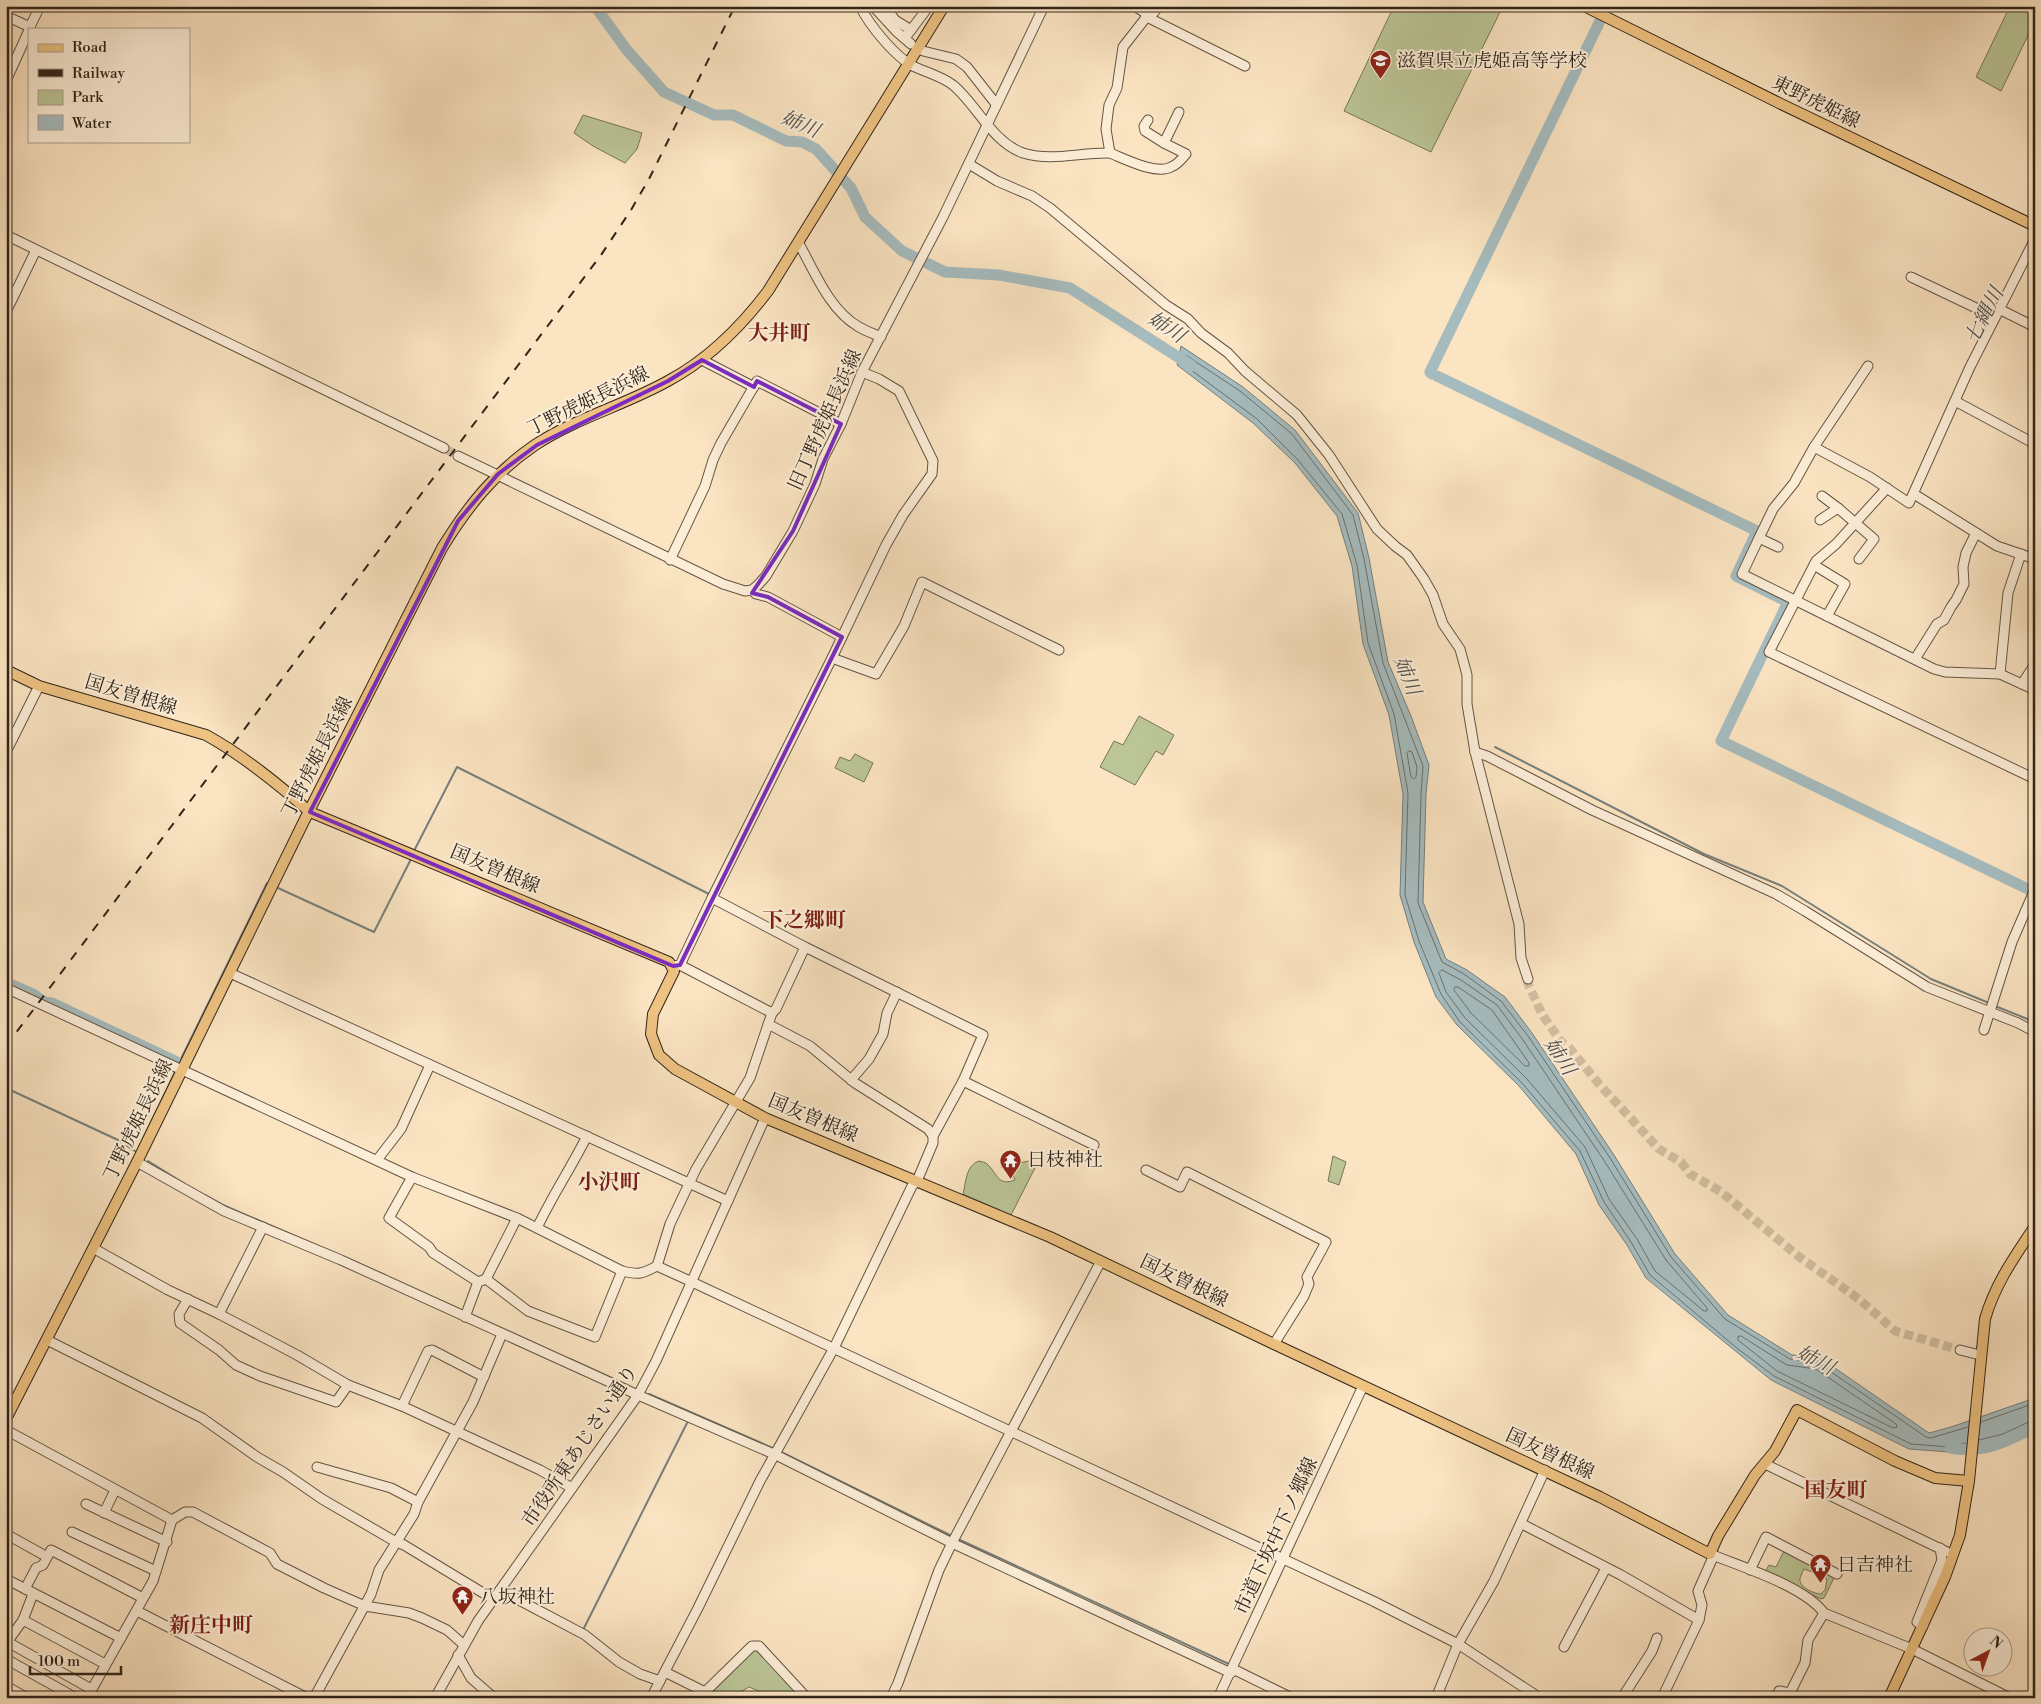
<svg xmlns="http://www.w3.org/2000/svg" width="2041" height="1704" viewBox="0 0 2041 1704" font-family="'Libre Bodoni','Noto Serif JP',serif">
<style>
.green{fill:#bbc596;stroke:#767558;fill-rule:evenodd}
.water{fill:#a5bbbe;stroke:#767f7c}
.lines{fill:none;stroke-linecap:round;stroke-linejoin:round}
.shore{stroke:#6a706c;stroke-width:1}
.stream{stroke:#767f7c;stroke-width:2}
.river{stroke:#a5bbbe;stroke-width:11}
.minor-tunnel{stroke:#d2bea0;stroke-width:9;stroke-dasharray:9 4.5;stroke-linecap:butt}
.minor-casing{stroke:#635544;stroke-width:11}
.major-casing{stroke:#30251a;stroke-width:12}
.minor{stroke:#fcedd7;stroke-width:9}
.major{stroke:#eec281;stroke-width:10}
.rail{stroke:#30251a;stroke-width:2;stroke-dasharray:9 9;stroke-linecap:butt}
.marked{fill:none;stroke:#7b2cbf;stroke-width:4;stroke-linejoin:round}
.labels{text-anchor:middle;dominant-baseline:central;stroke-width:4;stroke-linejoin:round;paint-order:stroke}
.poi-label{font-size:19px;fill:#30251a;stroke:#fcedd7;text-anchor:start}
.street-label{font-size:19px;fill:#30251a;stroke:#fcedd7}
.water-label{font-size:20px;font-style:italic;fill:#53524b;stroke:#fcedd7}
.quarter-label{font-size:21px;font-weight:bold;fill:#7a1f14;stroke:#fcedd7}
</style>
<rect width="100%" height="100%" fill="#fbe4c2"/>
<filter id="stains"><feTurbulence type="fractalNoise" baseFrequency=".004" numOctaves="4"/><feColorMatrix values="0 0 0 0 .2 0 0 0 0 .09 0 0 0 0 .02 0 0 0 .5 -.17"/></filter>
<radialGradient id="worn" r=".72"><stop offset=".6" stop-color="#630" stop-opacity="0"/><stop offset="1" stop-color="#630" stop-opacity=".3"/></radialGradient>
<g class="green">
<polygon points="1394,6 1492,6 1501,10 1431,152 1344,111"/>
<polygon points="2010,6 2035,6 2035,21 2001,91 1976,77"/>
<polygon points="583,115 642,133 637,149 625,163 593,146 574,133"/>
<polygon points="1139,716 1174,735 1163,755 1156,751 1135,785 1100,767 1114,741 1123,745"/>
<polygon points="855,754 873,763 864,782 835,768 840,757 850,761"/>
<polygon points="1333,1156 1346,1162 1339,1185 1328,1181"/>
<path d="M 979,1161 C 982,1162 985,1162 987,1164 C 997,1172 997,1187 1015,1180 L 1012,1173 L 1001,1167 L 1005,1161 L 1014,1164 L 1029,1161 L 1036,1166 L 1011,1215 L 963,1194 C 966,1182 966,1165 979,1161 Z"/>
<path d="M 1786,1547 L 1837,1572 L 1824,1598 L 1821,1599 L 1765,1572 L 1769,1565 L 1776,1567 ZM 1804,1569 L 1823,1576 L 1827,1580 L 1825,1590 L 1821,1594 C 1815,1594 1801,1588 1800,1581 C 1799,1578 1803,1572 1804,1569 Z"/>
<polygon points="752,1648 758,1648 805,1698 786,1698 782,1696 772,1697 749,1687 730,1698 706,1698"/>
</g>
<polygon class="water" points="1181,346 1243,387 1295,430 1358,513 1369,558 1388,662 1411,716 1429,765 1426,794 1423,902 1446,959 1467,970 1505,997 1532,1033 1614,1155 1675,1254 1728,1315 1792,1355 1819,1357 1929,1433 1951,1427 2035,1398 2035,1423 2005,1439 1949,1452 1909,1449 1771,1380 1646,1278 1627,1245 1599,1205 1576,1154 1519,1086 1457,1025 1436,997 1414,942 1400,895 1403,794 1389,715 1363,644 1352,566 1337,516 1295,463 1253,423 1177,365"/>
<g class="lines">
<g class="shore">
<polygon points="1409,751 1412,752 1417,767 1416,777 1414,779 1411,777 1407,753"/>
<polygon points="1442,970 1461,980 1497,1005 1523,1040 1605,1162 1666,1260 1707,1308 1707,1311 1704,1311 1655,1271 1637,1239 1609,1199 1585,1147 1527,1079 1465,1018 1446,992 1439,973"/>
<polygon points="1455,987 1458,987 1492,1010 1529,1063 1529,1066 1525,1066 1471,1013 1454,990"/>
<polygon points="1741,1336 1787,1365 1816,1369 1896,1424 1897,1427 1893,1428 1777,1371 1738,1340 1738,1337"/>
<polyline points="1981,1422 2035,1403"/>
<polyline points="1979,1440 2003,1434 2035,1419"/>
<polyline points="1966,1443 1949,1447 1911,1444 1774,1376 1738,1349 1650,1275 1631,1242 1604,1202 1580,1151 1522,1083 1460,1022 1441,994 1419,941 1405,895 1408,793 1394,714 1368,643 1357,565 1342,514 1298,460 1257,419 1183,364 1184,356 1187,356 1240,391 1292,434 1353,515 1364,559 1383,663 1423,766 1421,794 1418,903 1442,962 1464,974 1501,1001 1528,1036 1610,1158 1671,1257 1725,1319 1790,1359 1818,1363 1926,1437 1931,1438 1968,1427"/>
</g>
<g class="stream">
<polyline points="1495,747 1704,854 1782,886 1931,979 1989,1003"/>
<polyline points="415,849 457,767 709,894"/>
<polyline points="278,888 374,932 411,859"/>
<polyline points="802,941 823,951"/>
<polyline points="1995,1006 2035,1022"/>
<polyline points="178,1065 267,883"/>
<polyline points="6,1088 118,1140 138,1153"/>
<polyline points="143,1139 175,1072"/>
<polyline points="148,1161 185,1184"/>
<polyline points="205,1195 223,1205 385,1275"/>
<polyline points="570,1359 629,1386"/>
<polyline points="649,1394 775,1449"/>
<polyline points="779,1451 952,1536"/>
<polyline points="958,1539 1231,1665"/>
<polyline points="583,1630 687,1423"/>
<polyline points="1294,1694 1301,1698"/>
</g>
<g class="river">
<polyline points="595,6 626,49 664,92 714,115 733,115 786,141 802,142 816,149 851,188 865,217 902,251 945,272 999,275 1070,288 1192,366"/>
<polyline points="1604,12 1607,6"/>
<polyline points="1432,374 1430,372 1599,23"/>
<polyline points="1437,376 1757,531 1736,576 1788,602 1721,741 2030,890"/>
<polyline points="6,982 33,994 44,1002 52,1003 179,1063"/>
<path d="M 1950,1448 C 1983,1454 2007,1442 2035,1427"/>
</g>
<g class="minor-tunnel">
<polyline points="444,448 458,456"/>
<polyline points="1528,979 1528,984 1542,1014 1561,1042 1568,1046 1599,1084 1659,1149 1681,1162 1690,1174 1720,1191 1798,1256 1859,1299 1895,1331 1960,1350"/>
</g>
<defs>
<g id="minor">
<path d="M 860,6 C 869,25 896,58 915,67 C 928,73 941,76 953,85 C 977,105 992,142 1023,153 C 1052,162 1081,152 1110,153 L 1106,129 L 1109,105 L 1117,88 L 1123,47 L 1148,15"/>
<polyline points="873,6 896,31 911,44"/>
<polyline points="885,6 895,20 911,30"/>
<polyline points="1134,6 1144,12 1149,18 1245,66"/>
<polyline points="6,16 30,27"/>
<polyline points="1149,18 1159,6"/>
<polyline points="29,29 40,6"/>
<polyline points="905,38 929,6"/>
<polyline points="923,51 956,59 967,67 996,104"/>
<polyline points="6,81 29,30"/>
<polyline points="1164,143 1179,112"/>
<path d="M 1110,153 C 1125,159 1156,175 1171,167 C 1177,165 1182,159 1186,154 L 1164,143 L 1145,131 L 1144,126 L 1148,120"/>
<polyline points="969,164 997,181 1032,196 1050,208 1166,305 1188,319 1201,333 1228,353 1245,371 1297,415 1329,455 1377,529 1395,546 1407,555 1424,579 1433,595 1443,624 1460,649 1467,675 1467,704 1475,752 1519,924 1521,958 1528,979"/>
<polyline points="6,235 444,448"/>
<path d="M 798,242 C 814,270 829,310 859,327 C 866,331 874,334 881,337"/>
<polyline points="1911,277 1995,317"/>
<polyline points="1999,309 2035,327"/>
<polyline points="6,312 36,250"/>
<polyline points="702,360 754,387"/>
<polyline points="1868,366 1814,447 1870,477 1909,503 1970,367 2035,239"/>
<polyline points="1955,401 2035,444"/>
<polyline points="458,456 723,584 745,591 752,590 758,585 766,576 793,531 815,484 823,459 841,424 862,372 943,217 1044,6"/>
<polyline points="1887,488 1836,544 1816,561 1769,652 2035,779"/>
<polyline points="1914,494 1997,546 2035,559"/>
<polyline points="1838,508 1874,539 1859,559"/>
<polyline points="1820,520 1838,508 1822,496"/>
<polyline points="1759,538 1742,574 1934,669 1945,672 2000,674 2035,690"/>
<polyline points="1778,547 1759,538 1773,509 1794,483 1814,447"/>
<polyline points="670,560 705,486 713,460 721,443 757,381 841,424"/>
<polyline points="1814,565 1845,584 1827,616"/>
<polyline points="752,590 756,594 768,597 842,637"/>
<polyline points="832,658 876,674 904,626 922,582 1059,650"/>
<polyline points="1915,659 1937,624 1944,620 1951,607 1956,600 1964,584 1963,567 1966,553 1976,533"/>
<polyline points="2000,674 2008,593 2021,554"/>
<polyline points="2022,684 2035,664"/>
<polyline points="6,752 39,686"/>
<polyline points="1475,752 1487,756 1592,810 1776,894 1805,911 1927,987 2018,1023 2035,1032"/>
<polyline points="712,898 832,658 886,545 903,515 932,474 933,461 899,391 879,379 862,372"/>
<polyline points="230,973 728,1201"/>
<path d="M 6,988 L 412,1177 L 517,1218 L 622,1271 C 639,1275 642,1274 657,1266 L 692,1282 L 1373,1601 L 1458,1644 L 1540,1698"/>
<polyline points="772,1013 776,1009 805,947"/>
<polyline points="768,1024 810,1046 855,1083 928,1129 933,1136"/>
<polyline points="1984,1030 2012,942 2035,889"/>
<polyline points="851,1080 869,1059 883,1034 887,1013 897,992"/>
<polyline points="963,1081 1094,1145"/>
<polyline points="377,1160 401,1129 430,1065"/>
<polyline points="137,1162 224,1211 341,1260 638,1395 776,1455 952,1543 1231,1673"/>
<polyline points="1146,1170 1180,1187 1187,1172 1326,1242 1307,1277 1309,1284 1304,1296 1274,1344"/>
<polyline points="412,1177 389,1218 429,1247 433,1253 478,1282"/>
<path d="M 537,1228 C 552,1196 571,1168 587,1136"/>
<polyline points="93,1248 168,1290 219,1314 297,1355 348,1385 402,1406 540,1470 572,1488"/>
<polyline points="657,1266 670,1224 696,1169 750,1078 772,1013 680,965"/>
<polyline points="486,1279 528,1311 595,1337 622,1271"/>
<polyline points="188,1299 179,1314 180,1323 219,1350 236,1365 260,1376 336,1402 348,1385"/>
<polyline points="219,1314 263,1227"/>
<polyline points="465,1317 478,1282 486,1279 517,1218"/>
<polyline points="47,1340 202,1418 257,1457 283,1472 322,1499 396,1542 404,1545 493,1599"/>
<polyline points="1960,1350 1980,1355"/>
<polyline points="402,1406 428,1351 432,1350 484,1377"/>
<polyline points="6,1430 172,1520"/>
<polyline points="1765,1464 1947,1552"/>
<polyline points="317,1467 391,1488 418,1502"/>
<polyline points="86,1504 167,1542"/>
<polyline points="104,1513 115,1490"/>
<polyline points="1522,1524 1621,1575 1699,1620"/>
<polyline points="72,1532 156,1571"/>
<polyline points="6,1534 42,1554"/>
<path d="M 1710,1554 C 1742,1567 1804,1586 1824,1613 L 1912,1649 L 2010,1698"/>
<polyline points="1750,1570 1766,1537 1837,1574"/>
<polyline points="6,1579 121,1638"/>
<polyline points="25,1589 36,1568 43,1565 51,1550 143,1598"/>
<polyline points="500,1590 585,1635 619,1662 640,1674 660,1681"/>
<polyline points="137,1611 307,1698"/>
<polyline points="23,1620 105,1664"/>
<polyline points="1923,1626 1917,1622 1942,1560 1940,1548"/>
<polyline points="6,1641 91,1689"/>
<polyline points="8,1641 23,1620 33,1594"/>
<polyline points="1564,1647 1606,1568"/>
<polyline points="458,1655 471,1678 494,1698"/>
<polyline points="6,1659 76,1698"/>
<polyline points="1233,1669 1292,1698"/>
<polyline points="665,1672 705,1692 752,1646 759,1646 807,1698"/>
<polyline points="6,1686 27,1698"/>
<polyline points="1790,1693 1805,1663 1808,1640 1824,1613"/>
<polyline points="87,1698 153,1581 172,1520 185,1512 193,1512 270,1553 277,1564 324,1588 365,1606 409,1613 422,1618 447,1630 464,1645"/>
<polyline points="314,1698 371,1594 379,1570 414,1514 418,1502 473,1402 502,1334"/>
<polyline points="435,1698 478,1621 638,1395 656,1361 765,1118"/>
<polyline points="651,1698 698,1608 760,1481 834,1348 912,1186 917,1181 933,1143 933,1136 963,1081 983,1035 805,947 712,898 680,965 673,966"/>
<polyline points="891,1698 898,1683 939,1570 952,1543 1101,1261"/>
<polyline points="1218,1698 1363,1386"/>
<polyline points="1436,1698 1458,1644 1494,1581 1545,1470"/>
<polyline points="1622,1698 1652,1651 1657,1638"/>
<polyline points="1662,1698 1699,1620 1702,1605 1698,1591 1714,1555"/>
<polyline points="1776,1698 1779,1691 1790,1693 1798,1698"/>
</g>
<g id="major">
<polyline points="1584,6 1779,103 2035,226"/>
<path d="M 6,670 L 39,686 L 206,735 C 244,756 278,784 310,812 L 669,962 L 674,971 L 653,1014 L 651,1034 L 659,1055 L 675,1069 L 765,1118 L 1050,1237 L 1274,1344 L 1600,1497 L 1710,1554 L 1718,1536 L 1755,1475 L 1775,1451 L 1797,1410 L 1895,1461 L 1935,1478 L 1969,1481"/>
<path d="M 6,1419 L 137,1162 L 304,821 L 442,548 C 468,506 494,473 535,445 C 576,418 625,405 668,381 C 709,359 740,328 768,291 L 944,6"/>
<path d="M 1889,1698 L 1945,1577 L 1960,1535 L 1969,1481 L 1985,1319 C 1995,1284 2015,1256 2035,1226"/>
</g>
</defs>
<use href="#minor" class="minor-casing"/>
<use href="#major" class="major-casing"/>
<use href="#minor" class="minor"/>
<use href="#major" class="major"/>
<polyline class="rail" points="6,1046 601,255 631,210 649,179 735,6"/>
</g>
<path class="marked" d="M 702,360 L 754,387 L 757,381 L 841,424 L 793,531 L 752,593 L 768,597 L 842,637 L 680,965 L 673,966 L 310,812 L 458,521 L 498,474 L 537,445 L 668,381 Z"/>
<defs>
<symbol id="school-pin" viewBox="-11 -11 22 30"><path d="M0 17L-7.5 6A9.5 9.5 0 1 1 7.5 6Z" fill="#8f2418" stroke="#fcedd7"/><path d="M0-5L7-2L0 1L-7-2ZM-4 1L0 2.5L4 1V4Q0 6-4 4Z" fill="#fff"/></symbol>
<symbol id="temple-pin" viewBox="-11 -11 22 30"><path d="M0 17L-7.5 6A9.5 9.5 0 1 1 7.5 6Z" fill="#8f2418" stroke="#fcedd7"/><path d="M0-6L5-2H3V0L6.5 2.5H4V6H1.5V3h-3V6H-4V2.5H-6.5L-3 0V-2H-5Z" fill="#fff"/></symbol>
</defs>
<g fill-rule="evenodd">
<use href="#school-pin" x="1368" y="48" width="25" height="34"/>
<use href="#temple-pin" x="998" y="1148" width="25" height="34"/>
<use href="#temple-pin" x="1808" y="1552" width="25" height="34"/>
<use href="#temple-pin" x="450" y="1584" width="25" height="34"/>
</g>
<g class="labels">
<g class="poi-label">
<text x="1397" y="61">滋賀県立虎姫高等学校</text>
<text x="1027" y="1160">日枝神社</text>
<text x="1837" y="1565">日吉神社</text>
<text x="479" y="1597">八坂神社</text>
</g>
<g class="street-label">
<text transform="translate(1816 102) rotate(26)">東野虎姫線</text>
<text transform="translate(588 401) rotate(-26)">丁野虎姫長浜線</text>
<text transform="translate(825 420) rotate(-66)">旧丁野虎姫長浜線</text>
<text transform="translate(131 695) rotate(17)">国友曽根線</text>
<text transform="translate(317 757) rotate(-63)">丁野虎姫長浜線</text>
<text transform="translate(495 869) rotate(23)">国友曽根線</text>
<text transform="translate(813 1118) rotate(23)">国友曽根線</text>
<text transform="translate(138 1120) rotate(-64)">丁野虎姫長浜線</text>
<text transform="translate(1184 1281) rotate(26)">国友曽根線</text>
<text transform="translate(580 1446) rotate(-56)">市役所東あじさい通り</text>
<text transform="translate(1550 1454) rotate(25)">国友曽根線</text>
<text transform="translate(1276 1536) rotate(-65)">市道下坂中下ノ郷線</text>
</g>
<g class="water-label">
<text transform="translate(800 125) rotate(23)">姉川</text>
<text transform="translate(1985 316) rotate(-63)">七縄川</text>
<text transform="translate(1166 328) rotate(33)">姉川</text>
<text transform="translate(1406 676) rotate(68)">姉川</text>
<text transform="translate(1559 1057) rotate(57)">姉川</text>
<text transform="translate(1815 1361) rotate(27)">姉川</text>
</g>
<g class="quarter-label">
<text x="779" y="334">大井町</text>
<text x="804" y="921">下之郷町</text>
<text x="609" y="1183">小沢町</text>
<text x="1836" y="1491">国友町</text>
<text x="211" y="1626">新庄中町</text>
</g>
</g>
<rect width="2041" height="1704" fill="none" stroke="#fbe4c2" stroke-width="25"/>
<rect x="8" y="8" width="2026" height="1689" fill="none" stroke="#30251a" stroke-width="2.5"/>
<rect x="12" y="12" width="2016" height="1679" fill="none" stroke="#30251a"/>
<rect x="28" y="28" width="162" height="115" fill="#fcedd7" stroke="#aa9d8b"/>
<rect x="38" y="44" width="25" height="8" fill="#eec281" stroke="#aa9d8b"/>
<text x="72" y="52" font-size="15" fill="#30251a">Road</text>
<rect x="38" y="69" width="25" height="8" fill="#30251a" stroke="#aa9d8b"/>
<text x="72" y="78" font-size="15" fill="#30251a">Railway</text>
<rect x="38" y="90" width="25" height="15" fill="#bbc596" stroke="#aa9d8b"/>
<text x="72" y="102" font-size="15" fill="#30251a">Park</text>
<rect x="38" y="115" width="25" height="15" fill="#a5bbbe" stroke="#aa9d8b"/>
<text x="72" y="128" font-size="15" fill="#30251a">Water</text>
<g transform="translate(1988 1652) rotate(41)"><circle r="24" fill="#fcedd7" stroke="#aa9d8b"/>
<path d="M0-4L9 19L0 12L-9 19Z" fill="#8f2418"/>
<text y="-8" font-size="14" font-weight="bold" text-anchor="middle" fill="#30251a">N</text>
</g>
<path d="M30 1666v8h91v-8" fill="none" stroke="#30251a" stroke-width="2.5"/>
<text x="38" y="1666" font-size="15" fill="#30251a" stroke="#fcedd7" stroke-width="4" paint-order="stroke">100 m</text>
<rect width="100%" height="100%" filter="url(#stains)"/>
<rect width="100%" height="100%" fill="url(#worn)"/>
</svg>
